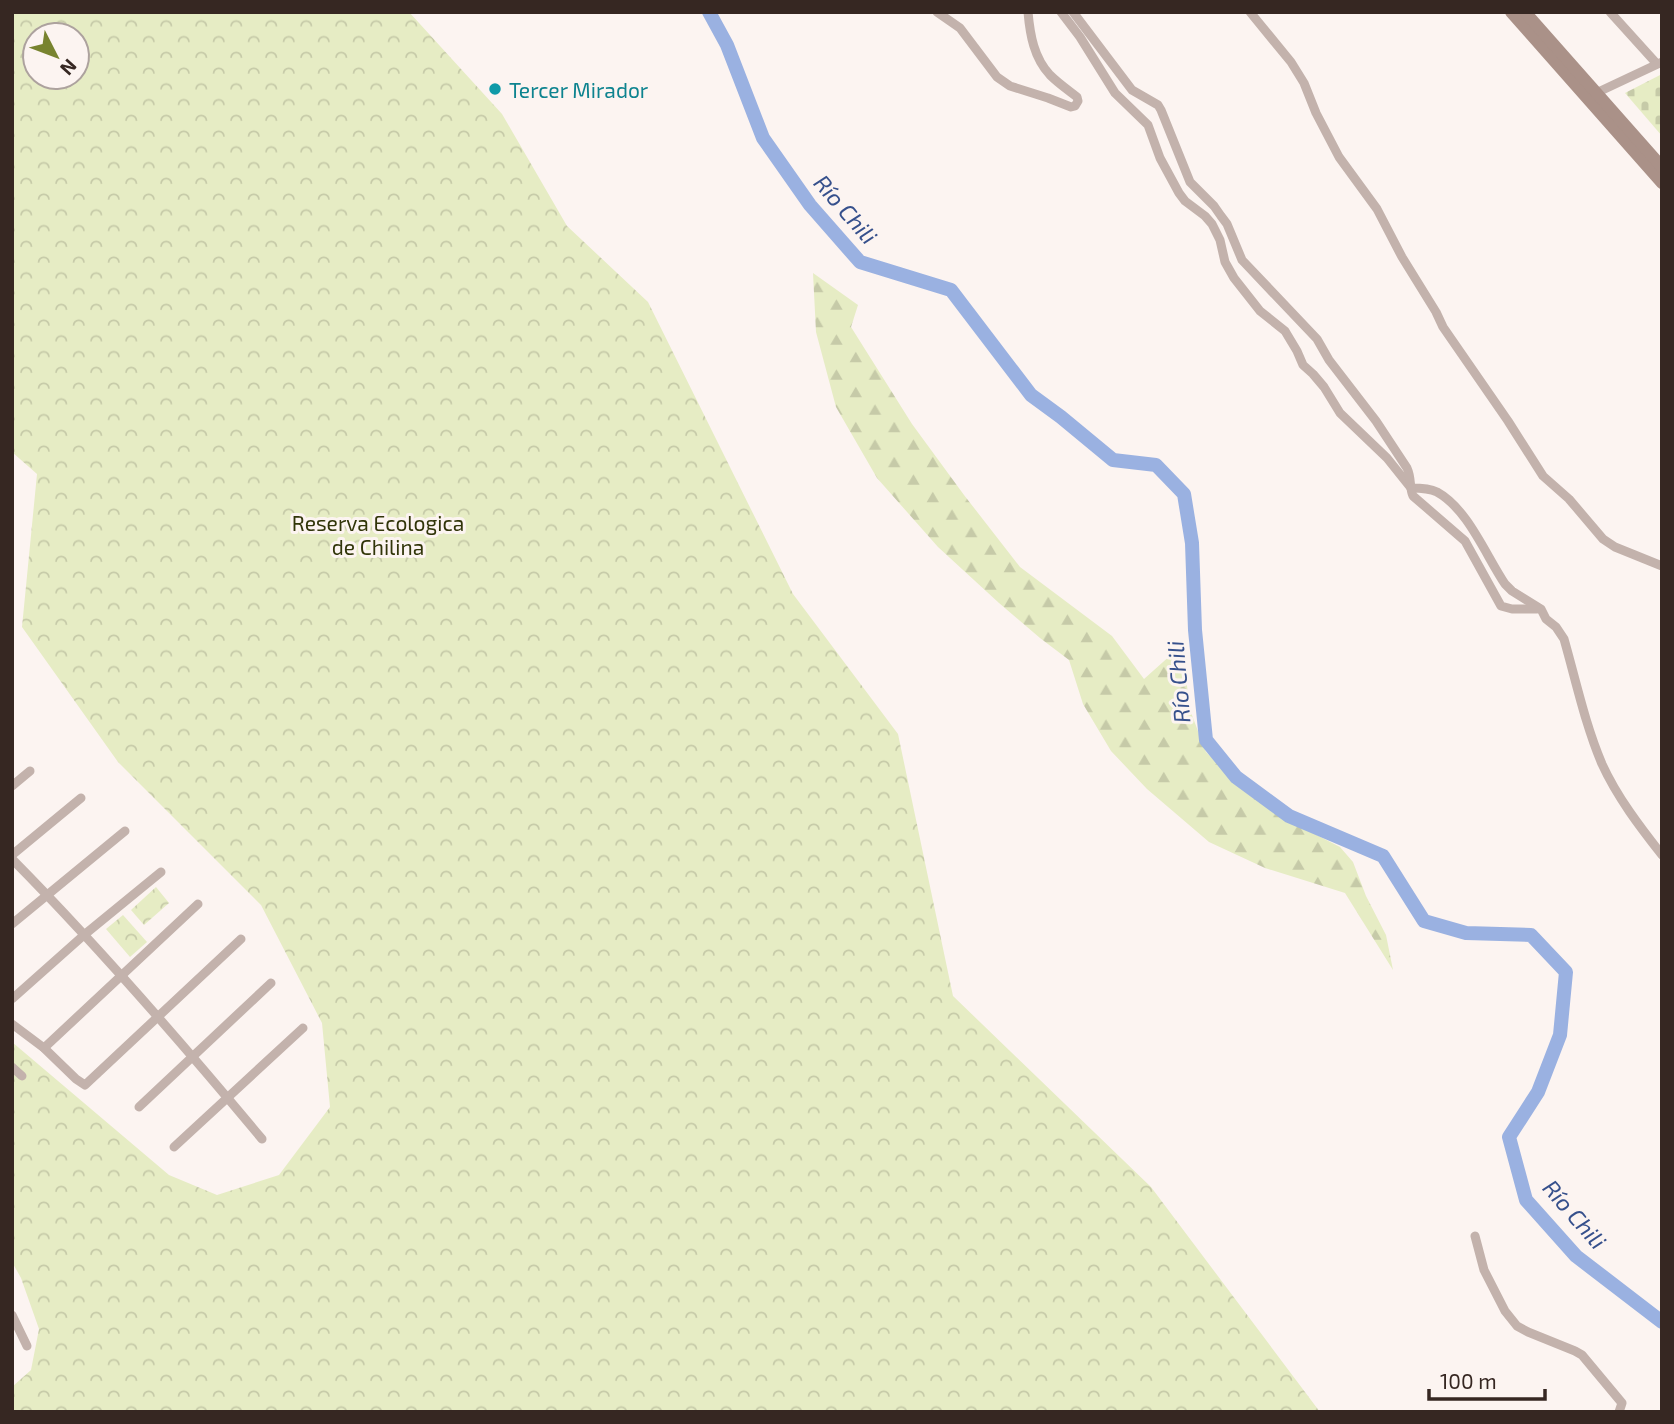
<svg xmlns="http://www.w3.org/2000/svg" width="1674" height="1424" viewBox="0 0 1674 1424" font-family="'Exo 2',sans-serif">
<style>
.forest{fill:url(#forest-firs)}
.cemetery{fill:url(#cemetery-stones)}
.park{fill:url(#park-crowns);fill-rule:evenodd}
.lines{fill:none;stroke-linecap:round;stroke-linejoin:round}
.river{stroke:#9ab1e1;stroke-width:14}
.street{stroke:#c3b2ac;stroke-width:9}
.secondary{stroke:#aa9188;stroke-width:12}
.culture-dot{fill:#0f9aa8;stroke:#fcf4f1;stroke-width:2.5}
.labels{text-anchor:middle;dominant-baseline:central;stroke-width:6;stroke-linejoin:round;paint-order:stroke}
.culture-label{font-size:21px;fill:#0d838f;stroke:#fcf4f1;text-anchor:start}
.park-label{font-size:21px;fill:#313509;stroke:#fcf4f1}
.water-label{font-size:23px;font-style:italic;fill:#36508c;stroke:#fcf4f1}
</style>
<defs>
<pattern id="forest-firs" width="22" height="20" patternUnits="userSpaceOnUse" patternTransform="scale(1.75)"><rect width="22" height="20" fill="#e6ecc4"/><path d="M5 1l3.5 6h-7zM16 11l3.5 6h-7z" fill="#c6caa8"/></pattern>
<pattern id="cemetery-stones" width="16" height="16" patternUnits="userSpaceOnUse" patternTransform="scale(1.75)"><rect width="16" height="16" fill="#e6ecc4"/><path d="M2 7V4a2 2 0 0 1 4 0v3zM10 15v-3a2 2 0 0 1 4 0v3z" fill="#c6caa8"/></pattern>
<pattern id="park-crowns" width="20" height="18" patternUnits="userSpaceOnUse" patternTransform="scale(1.75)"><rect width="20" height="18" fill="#e6ecc4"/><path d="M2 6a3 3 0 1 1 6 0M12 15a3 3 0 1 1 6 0" fill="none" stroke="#c6caa8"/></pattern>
</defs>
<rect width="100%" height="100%" fill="#fcf4f1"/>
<polygon class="forest" points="813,273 858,305 851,327 912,424 964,495 1020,567 1112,636 1144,679 1182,645 1190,710 1206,752 1237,782 1274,813 1340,847 1353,862 1366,896 1386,935 1393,970 1345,893 1265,868 1209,842 1147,789 1111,751 1083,704 1069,660 1040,638 999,603 938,547 877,478 836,407 816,332"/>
<polygon class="cemetery" points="1662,74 1662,136 1625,93"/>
<g class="park">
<path d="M 12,12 L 409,12 L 502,114 L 567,226 L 648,302 L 793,594 L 898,734 L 953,996 L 1151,1187 L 1320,1412 L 12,1412 L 12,1387 L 31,1370 L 39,1329 L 21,1278 L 12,1262 L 12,1042 L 169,1175 L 217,1195 L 279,1175 L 330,1107 L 322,1023 L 261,905 L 118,762 L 22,627 L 37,474 L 12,452 ZM 35,35 L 77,35 L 77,77 L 35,77 Z"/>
<polygon points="156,887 169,903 144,925 131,910"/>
<polygon points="123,915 147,942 130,957 106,929"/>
</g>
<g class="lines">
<polyline class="river" points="709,12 727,45 763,138 810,205 860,262 951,290 1031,395 1061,417 1113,460 1156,465 1184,494 1192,543 1195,630 1206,740 1236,777 1289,816 1383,856 1424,921 1466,933 1531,935 1566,972 1560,1035 1538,1092 1509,1137 1526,1200 1576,1256 1662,1322"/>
<g class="street">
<path d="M 937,12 L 960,28 L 997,77 L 1010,86 L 1048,98 L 1071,107 L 1075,106 L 1078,101 L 1077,97 C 1068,90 1058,83 1050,75 C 1034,58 1030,35 1028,12"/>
<path d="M 1061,12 L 1080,37 L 1115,93 L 1148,125 L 1160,158 L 1179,193 L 1185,201 L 1205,216 L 1212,224 L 1220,240 L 1225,262 L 1234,278 L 1260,311 L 1285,331 L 1297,351 L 1303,365 L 1313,374 L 1324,387 L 1340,413 L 1387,458 L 1411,488 C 1419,488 1429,488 1437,492 C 1468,509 1486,556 1505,584 L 1512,591 L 1541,609 L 1546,619 L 1556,627 L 1564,639 C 1576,681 1585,724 1602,764 C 1617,797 1640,827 1662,855"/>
<path d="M 1073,12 L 1132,90 L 1158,105 L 1161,110 L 1190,182 L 1214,206 L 1221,216 L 1227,224 L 1242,260 L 1317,339 L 1329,360 L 1376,421 L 1407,468 C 1412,479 1409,487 1413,496 L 1465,541 L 1501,606 L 1512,609 L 1537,609"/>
<polyline points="1250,12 1291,62 1304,83 1316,113 1339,157 1377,209 1402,257 1436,312 1443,327 1508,421 1543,476 1569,499 1603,539 1615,547 1662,566"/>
<polyline points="1610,12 1657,64"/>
<polyline points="1594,94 1662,62"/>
<polyline points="12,786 30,771"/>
<polyline points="12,855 81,798"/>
<path d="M 12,859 C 100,948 182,1043 262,1139"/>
<polyline points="12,924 125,831"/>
<polyline points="12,999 84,935 161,872"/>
<polyline points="12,1024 44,1048 76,1079 85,1085 241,939"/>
<polyline points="44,1048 198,904"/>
<polyline points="12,1067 22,1076"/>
<polyline points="139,1107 271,983"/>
<polyline points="174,1147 303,1028"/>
<polyline points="1475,1236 1484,1270 1505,1311 1517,1326 1528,1332 1575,1351 1582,1355 1622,1403 1619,1412"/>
<polyline points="12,1315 27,1346"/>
</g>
<g class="secondary">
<polyline points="1511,12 1662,183"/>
<polyline points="1525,12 1662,167"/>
</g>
</g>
<circle class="culture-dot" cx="495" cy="89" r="7"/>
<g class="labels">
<g class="culture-label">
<text x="509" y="89">Tercer Mirador</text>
</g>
<g class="park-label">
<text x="378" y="522">Reserva Ecologica<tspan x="378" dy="24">de Chilina</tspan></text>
</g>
<g class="water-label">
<text transform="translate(846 209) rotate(49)">Río Chili</text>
<text transform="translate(1178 682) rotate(-95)">Río Chili</text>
<text transform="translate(1575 1214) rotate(49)">Río Chili</text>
</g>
</g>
<rect width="1674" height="1424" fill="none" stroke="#362722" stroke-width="28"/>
<g transform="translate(56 56) rotate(132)"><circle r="33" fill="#fcf4f1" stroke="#ada29e" stroke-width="2"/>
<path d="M0-5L12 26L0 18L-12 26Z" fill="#78832f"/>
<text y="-10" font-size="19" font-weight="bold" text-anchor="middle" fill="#362722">N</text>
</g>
<path d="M1429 1389v10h116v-10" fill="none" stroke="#362722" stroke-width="3.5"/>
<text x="1440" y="1389" font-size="21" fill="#362722" stroke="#fcf4f1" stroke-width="5" paint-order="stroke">100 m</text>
</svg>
